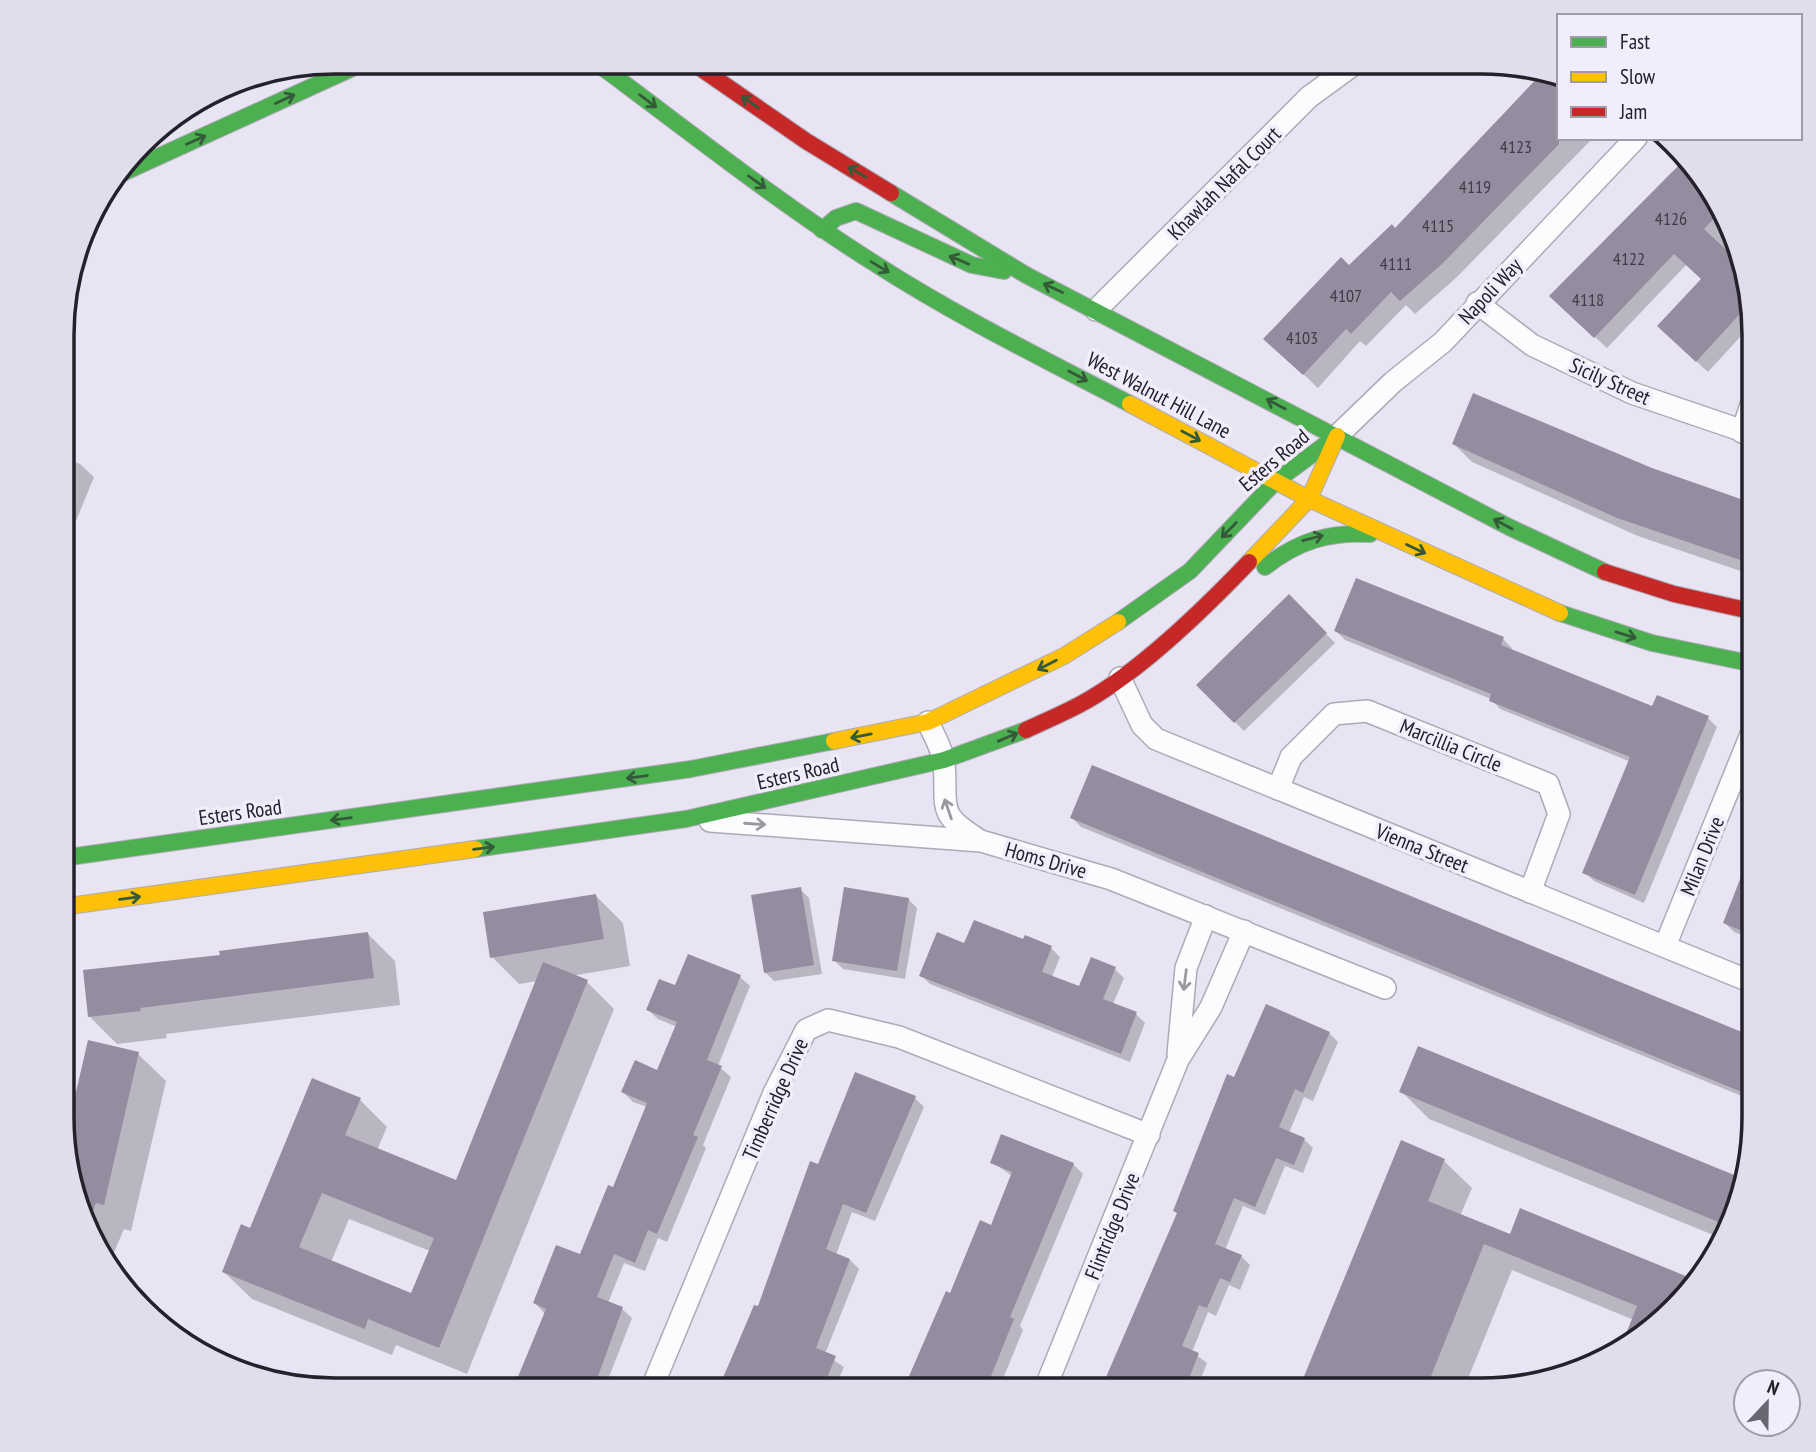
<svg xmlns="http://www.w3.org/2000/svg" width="1816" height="1452" viewBox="0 0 1816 1452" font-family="'PT Sans Narrow',sans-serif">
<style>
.shadow{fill:#0003;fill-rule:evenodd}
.building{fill:#938d9f;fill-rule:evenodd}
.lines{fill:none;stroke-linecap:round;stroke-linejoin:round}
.street-casing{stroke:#adaab5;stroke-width:24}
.fast-casing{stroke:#adaab5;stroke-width:18}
.slow-casing{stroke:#adaab5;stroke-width:18}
.jam-casing{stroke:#adaab5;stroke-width:18}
.street{stroke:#fcfbfd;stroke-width:21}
.fast{stroke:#4caf50;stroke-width:16}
.slow{stroke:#ffc107;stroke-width:16}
.jam{stroke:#c62828;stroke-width:16}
.oneway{stroke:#345a3a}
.oneway2{stroke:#9b999e}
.labels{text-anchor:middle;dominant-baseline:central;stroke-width:7;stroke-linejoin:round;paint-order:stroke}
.number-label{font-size:18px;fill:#403c48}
.street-label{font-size:21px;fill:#24212b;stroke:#f1edfd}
.rim{fill:none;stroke:#24212b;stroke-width:3.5}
</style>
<rect width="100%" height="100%" fill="#e8e4f3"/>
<g class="shadow">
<polygon points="1545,73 1559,76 1559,138 1593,138 1457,277 1415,314 1406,305 1366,346 1360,341 1318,388 1280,352 1349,267 1395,230"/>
<polygon points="1685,160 1727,214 1752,324 1708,372 1671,338 1703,279 1687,264 1607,348 1563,307"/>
<polygon points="1454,444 1651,470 1755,506 1755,576 1638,536 1472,462"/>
<polygon points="63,457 80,464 94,477 76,521 63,516"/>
<polygon points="1289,596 1335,643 1244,731 1198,685"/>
<polygon points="1336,631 1503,639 1512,648 1511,651 1653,708 1658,697 1708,718 1717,727 1644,903 1594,881 1585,872 1631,762 1500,709 1491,699 1345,640"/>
<polygon points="1092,767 1754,1038 1754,1101 1081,827 1072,818"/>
<polygon points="1754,852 1754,940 1734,932 1725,923"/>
<polygon points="800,889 809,898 822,974 774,981 765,972"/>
<path d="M 596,896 L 623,923 L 630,966 L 571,976 L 587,982 L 614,1009 L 467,1374 L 396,1345 L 392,1355 L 252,1299 L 224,1272 L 251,1230 L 360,1100 L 387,1127 L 377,1150 L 457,1182 L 537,981 L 519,984 L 492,957 ZM 349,1219 L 430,1251 L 412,1295 L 331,1262 Z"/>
<polygon points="908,899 917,908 905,979 843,969 834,960"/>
<polygon points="368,934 395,961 400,1005 166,1034 167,1038 117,1044 90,1017 222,956"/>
<polygon points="1024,942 1051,948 1060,957 1052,977 1080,988 1115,969 1124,978 1113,1004 1136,1014 1145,1023 1130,1062 930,984 921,975 965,946"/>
<polygon points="740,977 750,986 718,1066 731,1077 703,1145 706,1148 667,1242 658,1238 645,1271 624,1263 608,1303 622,1309 632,1318 604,1390 517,1390 517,1384 545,1314 535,1303 581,1256 614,1189 647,1107 633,1102 623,1092 658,1072 677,1027 658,1019 648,1010 676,988"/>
<polygon points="1329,1033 1338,1042 1313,1101 1304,1097 1289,1133 1304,1139 1313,1148 1303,1173 1285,1166 1265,1215 1243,1206 1225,1250 1241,1256 1250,1265 1240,1290 1229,1285 1216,1316 1208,1312 1192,1352 1207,1363 1196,1391 1102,1391 1235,1080"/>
<polygon points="138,1054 166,1081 131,1231 124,1229 109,1264 89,1238 65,1147"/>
<polygon points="1401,1091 1744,1181 1734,1222 1723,1239 1429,1119"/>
<polygon points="915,1098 924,1107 875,1221 852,1212 836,1255 850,1260 859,1269 825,1354 844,1367 834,1390 809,1383 806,1390 717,1390 755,1307 759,1309 819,1167"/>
<polygon points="1402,1143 1444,1161 1472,1188 1460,1216 1511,1236 1692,1281 1695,1284 1687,1298 1625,1342 1634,1320 1512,1270 1463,1391 1300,1391"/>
<polygon points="992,1162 1073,1164 1083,1174 1020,1326 1023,1330 1000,1386 996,1385 994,1391 906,1390 947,1293 951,1295 992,1227 1012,1176"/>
<polygon points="202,1353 267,1379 230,1370"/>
</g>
<g class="building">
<polygon points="1543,72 1559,76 1559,144 1443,263 1400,301 1391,292 1351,334 1346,329 1303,375 1263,339 1341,257 1349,265 1392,224 1395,228"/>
<polygon points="1685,159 1723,209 1704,229 1737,260 1748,305 1696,362 1657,326 1701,279 1674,254 1594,338 1549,296"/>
<polygon points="1473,393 1652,468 1755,504 1755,565 1617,518 1452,444"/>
<polygon points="1356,578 1504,637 1501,645 1652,706 1657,695 1709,716 1635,895 1582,873 1630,757 1489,701 1491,694 1334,631"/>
<polygon points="1289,594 1327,633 1234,723 1196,685"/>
<polygon points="1092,765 1754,1037 1754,1097 1070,818"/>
<polygon points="1753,846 1754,847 1754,936 1723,923"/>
<polygon points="801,887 814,965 764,973 751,895"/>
<polygon points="844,887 909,898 897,971 832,961"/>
<polygon points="596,894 604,939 490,958 483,912"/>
<polygon points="974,920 1023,939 1025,935 1052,946 1042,972 1079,986 1091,957 1116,967 1103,999 1137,1012 1121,1054 919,976 937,932 964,943"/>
<polygon points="368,932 374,978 140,1008 141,1011 88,1017 83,970 220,955 219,951"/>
<polygon points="688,954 741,975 707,1060 722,1066 693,1135 698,1137 657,1234 648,1230 635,1263 614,1254 597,1297 623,1307 593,1390 530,1390 515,1384 546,1309 533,1303 556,1245 580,1254 608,1185 613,1187 647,1103 621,1092 635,1060 657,1070 677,1022 646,1010 659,979 675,985"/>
<path d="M 543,962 L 588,980 L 439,1348 L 368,1319 L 365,1329 L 222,1272 L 241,1224 L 250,1228 L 312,1078 L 361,1098 L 345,1135 L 456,1180 ZM 322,1193 L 434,1238 L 411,1293 L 299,1247 Z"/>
<polygon points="1266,1004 1330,1032 1303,1093 1295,1089 1279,1127 1305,1138 1294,1165 1276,1158 1255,1207 1234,1198 1215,1244 1242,1255 1230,1282 1220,1278 1207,1308 1199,1305 1182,1346 1199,1353 1184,1391 1100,1391 1177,1213 1173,1211 1227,1074 1234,1077"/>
<polygon points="88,1040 139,1052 104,1205 96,1203 86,1228 64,1144"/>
<polygon points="1418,1046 1744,1179 1734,1222 1731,1227 1399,1092"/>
<polygon points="855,1072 916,1096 866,1213 843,1204 826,1249 850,1259 816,1348 836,1356 822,1390 718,1390 754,1305 758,1306 810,1161 818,1164"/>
<polygon points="1001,1134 1074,1163 1010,1317 1014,1319 985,1391 903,1390 946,1291 950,1293 980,1220 991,1225 1012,1172 990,1163"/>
<polygon points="1401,1140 1445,1159 1428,1201 1510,1234 1520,1208 1693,1279 1684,1300 1622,1344 1637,1306 1484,1244 1425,1391 1298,1391"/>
</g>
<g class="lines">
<defs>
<g id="street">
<polyline points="1477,303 1532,345 1632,393 1755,435"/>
<polyline points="1096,310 1309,97 1357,62"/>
<polyline points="1742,432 1755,393"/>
<polyline points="1337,436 1393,382 1443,342 1636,138"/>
<polyline points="1120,678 1142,725 1156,739 1754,983"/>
<path d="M 928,722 C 933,734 943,750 944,763 C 948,806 935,812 976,838"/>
<polyline points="1278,789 1291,757 1334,714 1367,711 1548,784 1559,814 1530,892"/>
<polyline points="710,821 981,841 1111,879 1385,988"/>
<polyline points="1665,946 1754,727"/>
<polyline points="1178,1054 1186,968 1206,916"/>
<polyline points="651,1390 774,1093 806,1030 828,1020 899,1037 1149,1135"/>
<polyline points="1044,1391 1178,1060 1211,1007 1244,931"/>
</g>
<g id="fast">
<path d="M 594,61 C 686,129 777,202 874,263 C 956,316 1044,359 1130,404"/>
<polyline points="116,176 368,61"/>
<polyline points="891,193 1026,275 1509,527 1605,572"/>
<polyline points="822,230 836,218 856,211 972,265 1004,271"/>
<path d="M 1265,567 C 1298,541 1328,532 1370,534"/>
<polyline points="1560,613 1652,643 1754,664"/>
<polyline points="1118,622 1190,571 1276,481 1337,436"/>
<polyline points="475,849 686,819 944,760 1026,730"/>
<polyline points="62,858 691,769 834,741"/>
</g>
<g id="slow">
<polyline points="1130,404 1309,499 1560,613"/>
<polyline points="1249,562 1309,499 1337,436"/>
<polyline points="834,741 928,722 1064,656 1118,622"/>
<polyline points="62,907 475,849"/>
</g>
<g id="jam">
<polyline points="690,61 806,141 891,193"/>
<polyline points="1605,572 1674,594 1755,612"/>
<path d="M 1026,730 C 1043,722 1062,714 1079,705 C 1136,675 1205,608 1249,562"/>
</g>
</defs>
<use href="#street" class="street-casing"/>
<use href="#fast" class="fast-casing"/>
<use href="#slow" class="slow-casing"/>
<use href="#jam" class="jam-casing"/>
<use href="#street" class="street"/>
<use href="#fast" class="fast"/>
<use href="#slow" class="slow"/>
<use href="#jam" class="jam"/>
</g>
<defs><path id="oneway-shaft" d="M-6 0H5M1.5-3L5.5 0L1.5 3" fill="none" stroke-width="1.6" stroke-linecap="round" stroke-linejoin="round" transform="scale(1.75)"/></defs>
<g class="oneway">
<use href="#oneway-shaft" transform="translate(285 99) rotate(-25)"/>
<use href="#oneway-shaft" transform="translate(648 101) rotate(37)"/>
<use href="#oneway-shaft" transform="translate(750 102) rotate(-145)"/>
<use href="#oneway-shaft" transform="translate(196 140) rotate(-24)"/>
<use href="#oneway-shaft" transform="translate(857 172) rotate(-149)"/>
<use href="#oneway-shaft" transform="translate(757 182) rotate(36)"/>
<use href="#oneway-shaft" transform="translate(959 260) rotate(-157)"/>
<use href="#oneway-shaft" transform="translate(880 267) rotate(31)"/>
<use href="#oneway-shaft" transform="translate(1053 288) rotate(-154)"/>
<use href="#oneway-shaft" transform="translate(1078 376) rotate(28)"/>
<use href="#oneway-shaft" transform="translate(1276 404) rotate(-152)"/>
<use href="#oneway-shaft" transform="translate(1191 436) rotate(28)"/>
<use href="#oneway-shaft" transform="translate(1503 524) rotate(-152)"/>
<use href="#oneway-shaft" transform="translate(1229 530) rotate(134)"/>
<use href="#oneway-shaft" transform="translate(1313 538) rotate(-15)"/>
<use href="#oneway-shaft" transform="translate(1416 549) rotate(25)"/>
<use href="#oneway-shaft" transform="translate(1626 635) rotate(17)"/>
<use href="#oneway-shaft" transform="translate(1047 665) rotate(153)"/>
<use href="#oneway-shaft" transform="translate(861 736) rotate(169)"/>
<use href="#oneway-shaft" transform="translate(1008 737) rotate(-23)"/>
<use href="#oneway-shaft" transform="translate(637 777) rotate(172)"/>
<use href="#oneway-shaft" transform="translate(341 819) rotate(172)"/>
<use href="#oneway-shaft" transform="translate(484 848) rotate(-8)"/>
<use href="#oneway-shaft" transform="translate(130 898) rotate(-8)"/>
</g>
<g class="oneway2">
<use href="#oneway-shaft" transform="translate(948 809) rotate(-109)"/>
<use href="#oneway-shaft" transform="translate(755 824) rotate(4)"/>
<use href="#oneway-shaft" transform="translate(1185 980) rotate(97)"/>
</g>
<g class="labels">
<g class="number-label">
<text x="1516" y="146">4123</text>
<text x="1475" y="186">4119</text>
<text x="1671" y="218">4126</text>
<text x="1438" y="225">4115</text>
<text x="1629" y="258">4122</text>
<text x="1396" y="263">4111</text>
<text x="1346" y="295">4107</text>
<text x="1588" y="299">4118</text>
<text x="1302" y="337">4103</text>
</g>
<g class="street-label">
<text transform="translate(1224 183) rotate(-45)">Khawlah Nafal Court</text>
<text transform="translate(1490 291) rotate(-47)">Napoli Way</text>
<text transform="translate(1610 381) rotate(24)">Sicily Street</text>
<text transform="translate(1159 395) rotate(28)">West Walnut Hill Lane</text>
<text transform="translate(1274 460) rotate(-40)">Esters Road</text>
<text transform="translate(1451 745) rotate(22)">Marcillia Circle</text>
<text transform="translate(798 773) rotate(-13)">Esters Road</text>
<text transform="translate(240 812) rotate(-8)">Esters Road</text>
<text transform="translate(1422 848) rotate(22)">Vienna Street</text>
<text transform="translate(1702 856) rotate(-68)">Milan Drive</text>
<text transform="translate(1046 860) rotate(16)">Homs Drive</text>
<text transform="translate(775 1099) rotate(-66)">Timberridge Drive</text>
<text transform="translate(1112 1226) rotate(-68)">Flintridge Drive</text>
</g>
</g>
<path d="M0 0H1816V1452H0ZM335 74H1481A261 261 0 0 1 1742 335V1117A261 261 0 0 1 1481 1378H335A261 261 0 0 1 74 1117V335A261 261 0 0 1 335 74Z" fill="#e1ddec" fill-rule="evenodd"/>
<path class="rim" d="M335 74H1481A261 261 0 0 1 1742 335V1117A261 261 0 0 1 1481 1378H335A261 261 0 0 1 74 1117V335A261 261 0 0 1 335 74Z"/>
<rect x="1557" y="14" width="245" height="126" fill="#f1edfd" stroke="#9f9ba9" stroke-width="2"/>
<rect x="1571" y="37" width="35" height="10" fill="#4caf50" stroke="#9f9ba9" stroke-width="2"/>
<text x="1620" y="49" font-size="21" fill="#24212b">Fast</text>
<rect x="1571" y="72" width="35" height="10" fill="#ffc107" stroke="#9f9ba9" stroke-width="2"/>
<text x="1620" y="84" font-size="21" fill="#24212b">Slow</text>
<rect x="1571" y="107" width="35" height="10" fill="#c62828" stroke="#9f9ba9" stroke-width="2"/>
<text x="1620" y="119" font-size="21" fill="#24212b">Jam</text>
<g transform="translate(1767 1403) rotate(22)"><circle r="33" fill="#f1edfd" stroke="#9f9ba9" stroke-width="2"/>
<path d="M0-5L12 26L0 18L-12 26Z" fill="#696571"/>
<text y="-10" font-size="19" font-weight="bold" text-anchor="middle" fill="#24212b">N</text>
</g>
</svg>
